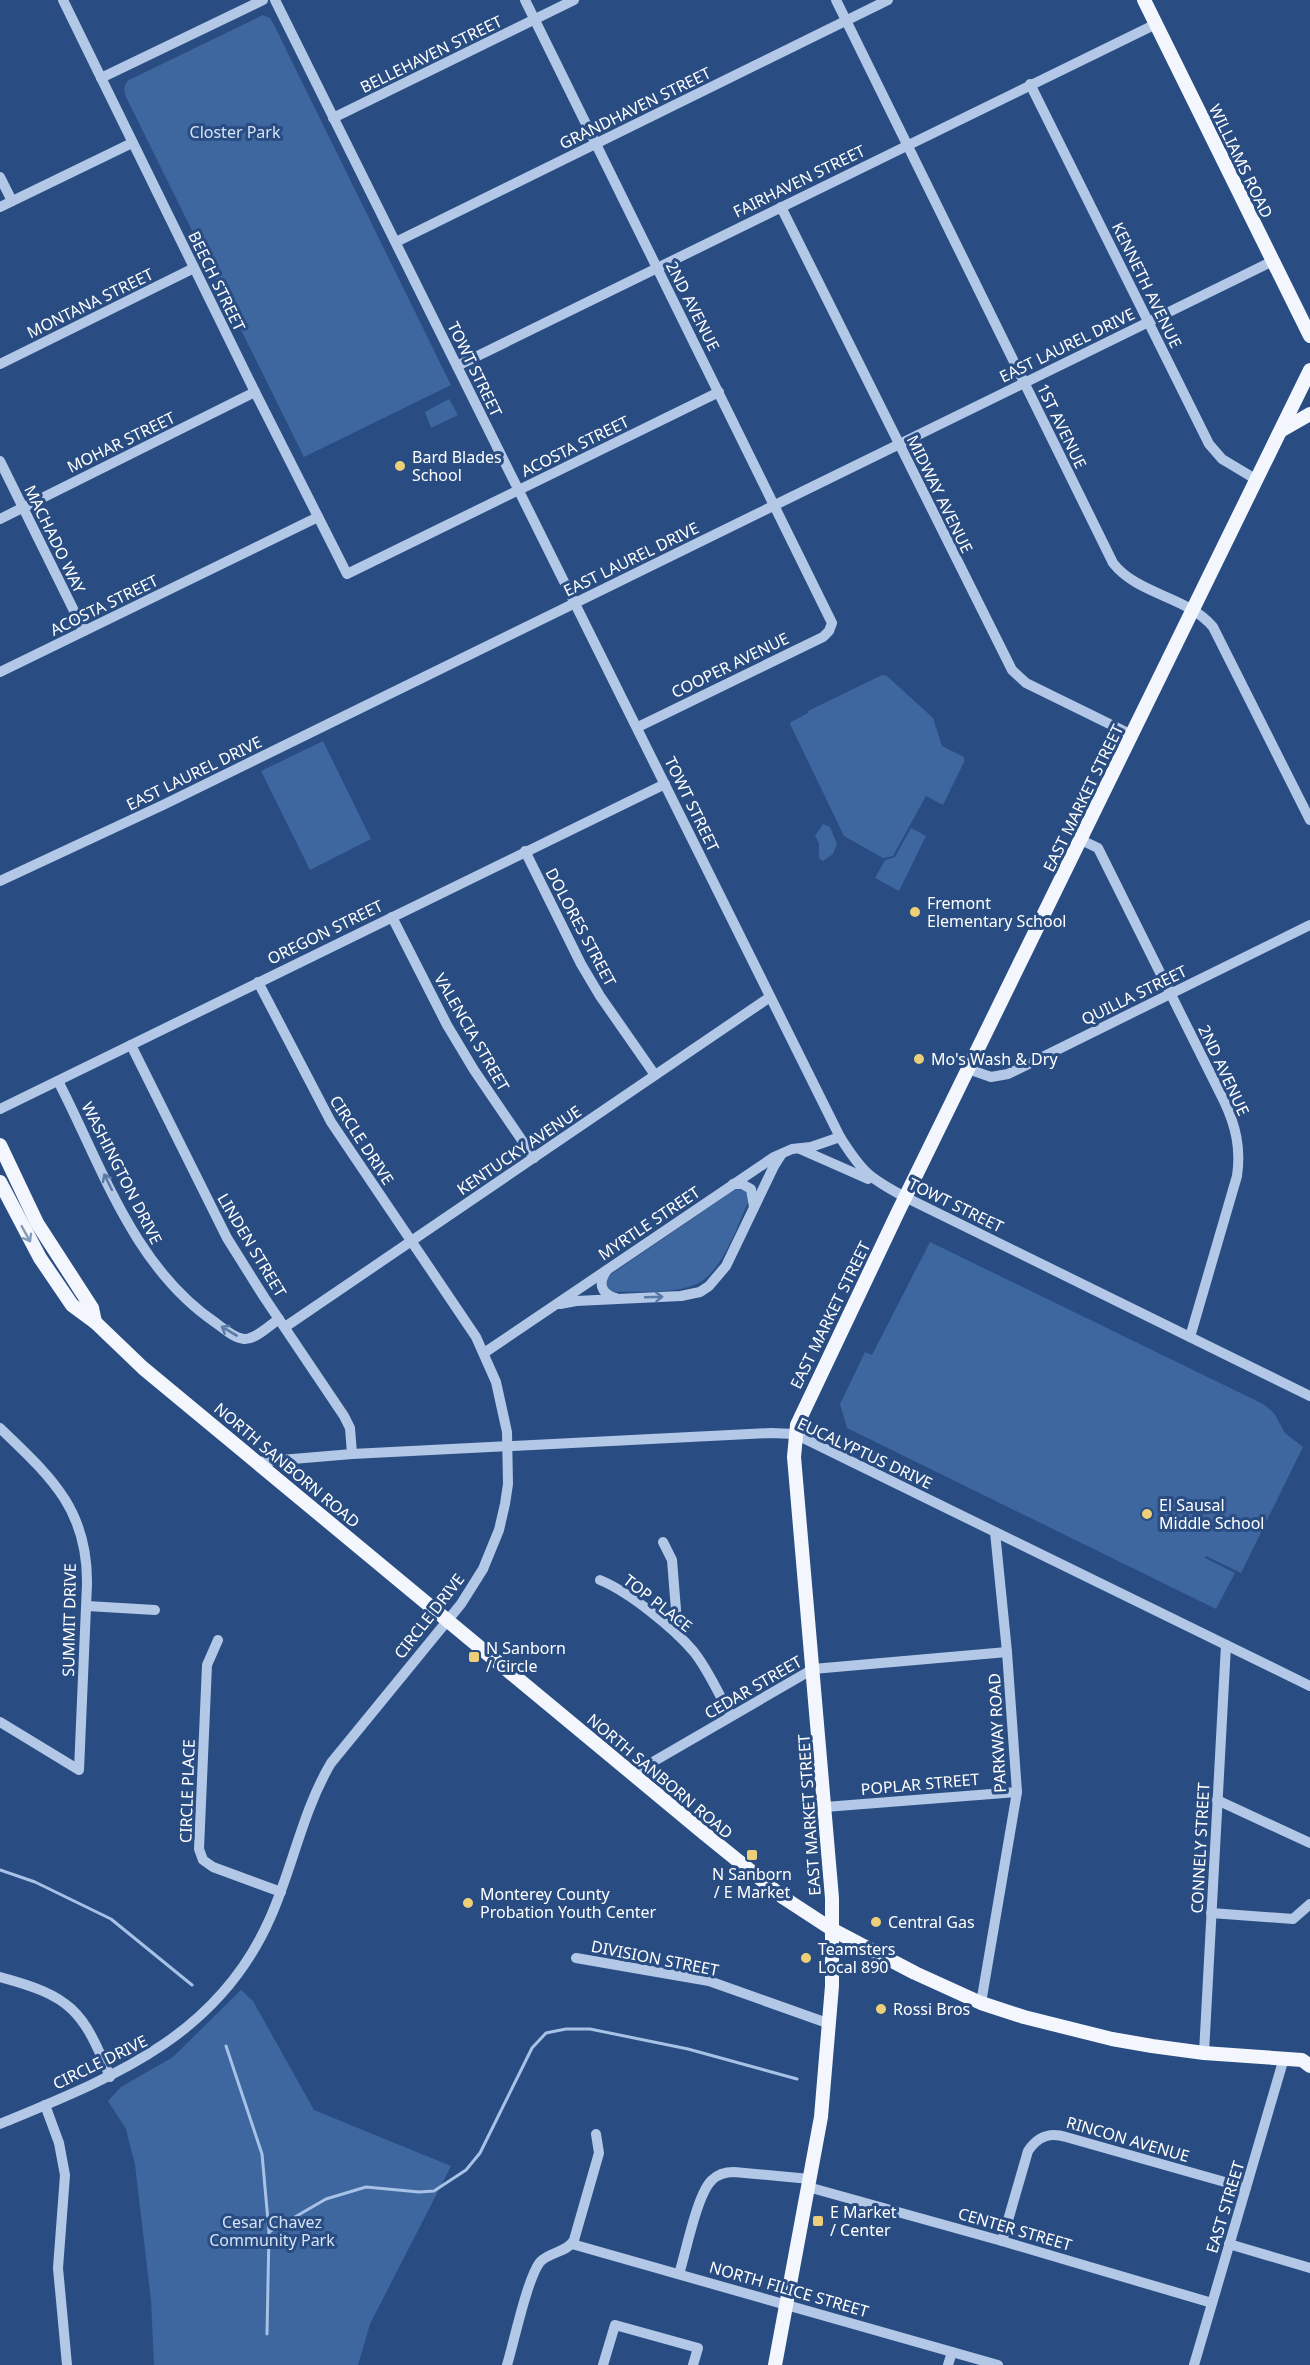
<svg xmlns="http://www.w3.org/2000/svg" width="1310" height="2365" viewBox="0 0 1310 2365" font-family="'Noto Sans',sans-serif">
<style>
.green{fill:#3e669f}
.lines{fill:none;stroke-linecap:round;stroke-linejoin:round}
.stream{stroke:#a7c2e6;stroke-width:3}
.minor{stroke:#b2c8e6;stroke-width:10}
.major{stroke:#f3f7fd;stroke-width:14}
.oneway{stroke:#5978a5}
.oneway2{stroke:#849ab9}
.poi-dot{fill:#edcf79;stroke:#294d82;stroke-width:2}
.labels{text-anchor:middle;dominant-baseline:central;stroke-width:6;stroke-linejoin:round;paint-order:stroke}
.street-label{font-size:16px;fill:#fff;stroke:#294d82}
.park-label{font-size:16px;fill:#d5e3f5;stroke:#294d82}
.poi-label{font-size:16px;fill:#fff;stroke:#294d82;text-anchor:start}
</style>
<rect width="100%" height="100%" fill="#294d82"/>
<g class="green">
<path d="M 263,15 L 270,18 L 273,23 L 451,385 L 304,457 L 126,97 C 123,89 124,83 131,79 Z"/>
<polygon points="449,399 458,415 431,428 425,412"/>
<polygon points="882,675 887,676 933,718 942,746 964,757 964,762 943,805 926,796 893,856 883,858 844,836 790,724 791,722 808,713 808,711"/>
<polygon points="323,741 371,839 310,870 261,771"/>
<polygon points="823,824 830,827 837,844 833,854 823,861 819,858 819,843 815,836"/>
<polygon points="911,828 926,836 899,891 875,878 885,860 895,857"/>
<path d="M 736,1189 L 748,1190 L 749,1200 C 737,1226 722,1275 694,1285 C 673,1294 637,1291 614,1292 L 607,1290 L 607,1277 Z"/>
<polygon points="930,1242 1263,1404 1274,1413 1285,1433 1303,1447 1241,1573 1206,1556 1205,1558 1235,1573 1216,1609 847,1428 840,1404 865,1352 872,1355"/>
<polygon points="241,1990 253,2001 314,2110 451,2166 370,2324 358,2365 154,2365 151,2300 135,2165 126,2129 108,2101 121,2087 173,2057"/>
</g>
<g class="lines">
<g class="stream">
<polyline points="0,1870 35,1882 111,1919 192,1985"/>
<polyline points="226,2046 262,2154 269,2232 267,2334"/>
<polyline points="269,2232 326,2199 366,2187 419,2192 434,2191 466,2170 480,2153 532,2048 546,2033 566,2029 590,2029 688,2049 797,2079"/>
</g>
<g class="minor">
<polyline points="63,0 255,392 347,574 719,392"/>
<path d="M 275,0 L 840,1137 C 862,1172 869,1178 905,1197 L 1310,1396"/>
<polyline points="525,0 832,623 829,631 823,637 638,727"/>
<path d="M 836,0 L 1113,563 C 1138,595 1187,596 1213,627 L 1310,820"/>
<polyline points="101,78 263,0"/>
<polyline points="1030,84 1209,444 1222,459 1257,480"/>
<polyline points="333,118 574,0"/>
<polyline points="0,177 12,201"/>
<polyline points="0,207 132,143"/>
<polyline points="781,207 1012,670 1026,683 1132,735"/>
<polyline points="396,242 888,0"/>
<polyline points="0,364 194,268"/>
<polyline points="457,366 1156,24"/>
<polyline points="0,461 84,631"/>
<polyline points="0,519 255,392"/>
<polyline points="0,672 318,517"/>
<path d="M 1081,840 L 1098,848 L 1224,1101 C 1236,1126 1241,1149 1237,1176 L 1190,1337"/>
<polyline points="525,851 581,964 600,996 655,1075"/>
<polyline points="0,881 163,805 1273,261"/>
<polyline points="392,917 447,1025 474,1070 534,1158"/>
<polyline points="131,1045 227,1238 264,1297 344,1416 350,1428 352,1454"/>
<polyline points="968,1069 991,1077 1008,1074 1310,925"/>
<path d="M 58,1081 C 102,1166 133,1267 216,1323 C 224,1329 234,1338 244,1339 C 255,1340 270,1325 279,1319"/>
<polyline points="0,1109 665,784"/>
<polyline points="800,1149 868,1179"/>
<polyline points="733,1184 742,1184 751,1189 754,1207"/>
<path d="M 607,1270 C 598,1282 600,1294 616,1298"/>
<polyline points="560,1304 576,1301 681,1296 700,1292 709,1286 726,1266 774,1166 781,1155"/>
<polyline points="285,1327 770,997"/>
<polyline points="484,1353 774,1157 792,1149 811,1147 840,1137"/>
<path d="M 0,1428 C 50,1476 88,1509 87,1584 L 79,1770 L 0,1722"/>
<polyline points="257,1462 352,1454 771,1433 795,1434 1310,1686"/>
<polyline points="663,1542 672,1560 678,1635"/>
<path d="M 600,1580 C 629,1592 674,1628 694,1652 C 709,1671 719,1695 731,1716"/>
<polyline points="87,1606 155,1610"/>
<polyline points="218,1640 207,1665 199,1849 203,1860 213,1867 281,1892"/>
<polyline points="632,1774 813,1669 1007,1652"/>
<polyline points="1217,1800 1310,1843"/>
<polyline points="825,1807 1017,1792"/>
<polyline points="1211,1913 1293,1919 1310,1904"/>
<polyline points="576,1958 709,1981 830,2024"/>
<path d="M 0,1977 C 71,1996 83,2010 110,2077"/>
<polyline points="981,2003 1017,1792 1007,1652 995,1532"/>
<polyline points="1204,2053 1226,1645"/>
<polyline points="45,2105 59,2143 65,2175 58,2268 67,2365"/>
<path d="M 0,2124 C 113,2077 219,2037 271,1916 C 293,1866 303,1810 331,1763 L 461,1604 L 483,1569 L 499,1530 L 505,1504 L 508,1484 L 507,1432 L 496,1382 L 476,1337 L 331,1122 L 258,982"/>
<polyline points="808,2187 1002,2241 1212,2303"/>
<path d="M 1002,2241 L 1028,2151 C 1038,2136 1050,2132 1066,2137 L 1246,2188"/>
<polyline points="572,2244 998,2365"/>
<polyline points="1229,2244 1310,2268"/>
<path d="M 679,2274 C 686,2252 697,2194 712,2180 C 718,2174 725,2172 734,2172 L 810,2179"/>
<path d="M 507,2365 C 514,2342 527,2279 540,2262 C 549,2252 568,2252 574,2240 L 599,2153 L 596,2134"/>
<polyline points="603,2365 615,2325 698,2348 693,2365"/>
<polyline points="948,2365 952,2352"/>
<polyline points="1194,2365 1284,2058"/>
</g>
<g class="major">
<polyline points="1144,0 1310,336"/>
<polyline points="1282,430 1310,414"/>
<polyline points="0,1145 37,1223 92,1308 95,1322"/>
<polyline points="0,1182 40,1258 72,1305 95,1322 143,1368 705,1834 784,1898 833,1930 915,1973 981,2003 1024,2017 1112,2039 1152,2046 1204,2053 1302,2060 1310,2066"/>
<polyline points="775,2365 821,2117 832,1986 832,1898 794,1457 797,1425 898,1212 1310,370"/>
</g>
</g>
<defs><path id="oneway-shaft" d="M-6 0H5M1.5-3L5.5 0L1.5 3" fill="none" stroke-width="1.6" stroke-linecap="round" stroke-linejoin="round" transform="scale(1.5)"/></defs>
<g class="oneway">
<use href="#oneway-shaft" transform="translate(108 1182) rotate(-116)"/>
<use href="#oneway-shaft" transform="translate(654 1297) rotate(-2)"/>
<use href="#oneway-shaft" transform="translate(229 1331) rotate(-149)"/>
</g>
<use class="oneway2" href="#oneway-shaft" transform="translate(26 1234) rotate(61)"/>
<g class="poi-dot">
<circle cx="400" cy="466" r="6"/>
<circle cx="915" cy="912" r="6"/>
<circle cx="919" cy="1059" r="6"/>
<circle cx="1147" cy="1514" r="6"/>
<rect x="468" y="1651" width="12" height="12" rx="3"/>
<rect x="746" y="1849" width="12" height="12" rx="3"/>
<circle cx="468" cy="1903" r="6"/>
<circle cx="876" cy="1922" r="6"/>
<circle cx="806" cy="1958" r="6"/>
<circle cx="881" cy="2009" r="6"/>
<rect x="812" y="2215" width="12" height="12" rx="3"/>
</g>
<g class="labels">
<g class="street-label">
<text transform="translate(431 54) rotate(-26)">BELLEHAVEN STREET</text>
<text transform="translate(635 108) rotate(-26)">GRANDHAVEN STREET</text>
<text transform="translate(1241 161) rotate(64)">WILLIAMS ROAD</text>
<text transform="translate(799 181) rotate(-26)">FAIRHAVEN STREET</text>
<text transform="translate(217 281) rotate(64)">BEECH STREET</text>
<text transform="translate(1147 285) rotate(64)">KENNETH AVENUE</text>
<text transform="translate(90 303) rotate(-26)">MONTANA STREET</text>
<text transform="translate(693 306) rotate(63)">2ND AVENUE</text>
<text transform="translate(1067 345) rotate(-26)">EAST LAUREL DRIVE</text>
<text transform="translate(475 369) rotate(64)">TOWT STREET</text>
<text transform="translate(1062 426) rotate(64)">1ST AVENUE</text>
<text transform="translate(121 442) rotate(-26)">MOHAR STREET</text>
<text transform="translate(575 446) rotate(-26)">ACOSTA STREET</text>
<text transform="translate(940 494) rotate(64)">MIDWAY AVENUE</text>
<text transform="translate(55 539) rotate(64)">MACHADO WAY</text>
<text transform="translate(631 559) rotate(-26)">EAST LAUREL DRIVE</text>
<text transform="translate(104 605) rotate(-26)">ACOSTA STREET</text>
<text transform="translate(730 665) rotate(-26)">COOPER AVENUE</text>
<text transform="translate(194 773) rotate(-26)">EAST LAUREL DRIVE</text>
<text transform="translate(1083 798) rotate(-64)">EAST MARKET STREET</text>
<text transform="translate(692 804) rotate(64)">TOWT STREET</text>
<text transform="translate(581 927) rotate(62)">DOLORES STREET</text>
<text transform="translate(325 932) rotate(-26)">OREGON STREET</text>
<text transform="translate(1134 995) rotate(-26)">QUILLA STREET</text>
<text transform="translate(472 1032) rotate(60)">VALENCIA STREET</text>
<text transform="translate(1224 1070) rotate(65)">2ND AVENUE</text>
<text transform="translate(362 1140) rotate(57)">CIRCLE DRIVE</text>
<text transform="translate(519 1150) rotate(-34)">KENTUCKY AVENUE</text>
<text transform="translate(122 1173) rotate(63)">WASHINGTON DRIVE</text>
<text transform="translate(956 1205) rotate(26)">TOWT STREET</text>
<text transform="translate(649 1223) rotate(-34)">MYRTLE STREET</text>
<text transform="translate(252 1245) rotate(59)">LINDEN STREET</text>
<text transform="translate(830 1315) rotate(-64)">EAST MARKET STREET</text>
<text transform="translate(865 1453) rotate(25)">EUCALYPTUS DRIVE</text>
<text transform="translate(287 1465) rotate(40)">NORTH SANBORN ROAD</text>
<text transform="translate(658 1603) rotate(38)">TOP PLACE</text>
<text transform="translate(429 1616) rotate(-52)">CIRCLE DRIVE</text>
<text transform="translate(69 1620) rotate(-89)">SUMMIT DRIVE</text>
<text transform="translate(753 1687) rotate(-30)">CEDAR STREET</text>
<text transform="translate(997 1733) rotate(-93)">PARKWAY ROAD</text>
<text transform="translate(660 1776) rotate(40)">NORTH SANBORN ROAD</text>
<text transform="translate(920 1784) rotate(-5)">POPLAR STREET</text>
<text transform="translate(187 1791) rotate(-88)">CIRCLE PLACE</text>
<text transform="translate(809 1815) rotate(-94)">EAST MARKET STREET</text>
<text transform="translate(1200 1848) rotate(-87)">CONNELY STREET</text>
<text transform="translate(655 1958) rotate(11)">DIVISION STREET</text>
<text transform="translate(100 2062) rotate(-26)">CIRCLE DRIVE</text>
<text transform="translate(1128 2139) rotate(16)">RINCON AVENUE</text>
<text transform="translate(1225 2207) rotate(-73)">EAST STREET</text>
<text transform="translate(1015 2229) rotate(16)">CENTER STREET</text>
<text transform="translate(789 2289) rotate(16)">NORTH FILICE STREET</text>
</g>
<g class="park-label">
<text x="235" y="132">Closter Park</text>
<text x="272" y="2222">Cesar Chavez<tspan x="272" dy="18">Community Park</tspan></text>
</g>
<g class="poi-label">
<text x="412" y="457">Bard Blades<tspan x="412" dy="18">School</tspan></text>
<text x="927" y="903">Fremont<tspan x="927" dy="18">Elementary School</tspan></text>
<text x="931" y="1059">Mo's Wash &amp; Dry</text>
<text x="1159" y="1505">El Sausal<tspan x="1159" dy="18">Middle School</tspan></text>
<text x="486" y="1648">N Sanborn<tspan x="486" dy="18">/ Circle</tspan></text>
<text x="752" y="1874" text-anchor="middle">N Sanborn<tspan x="752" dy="18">/ E Market</tspan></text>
<text x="480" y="1894">Monterey County<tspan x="480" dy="18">Probation Youth Center</tspan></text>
<text x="888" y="1922">Central Gas</text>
<text x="818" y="1949">Teamsters<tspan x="818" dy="18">Local 890</tspan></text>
<text x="893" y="2009">Rossi Bros</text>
<text x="830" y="2212">E Market<tspan x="830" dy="18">/ Center</tspan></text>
</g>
</g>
</svg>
